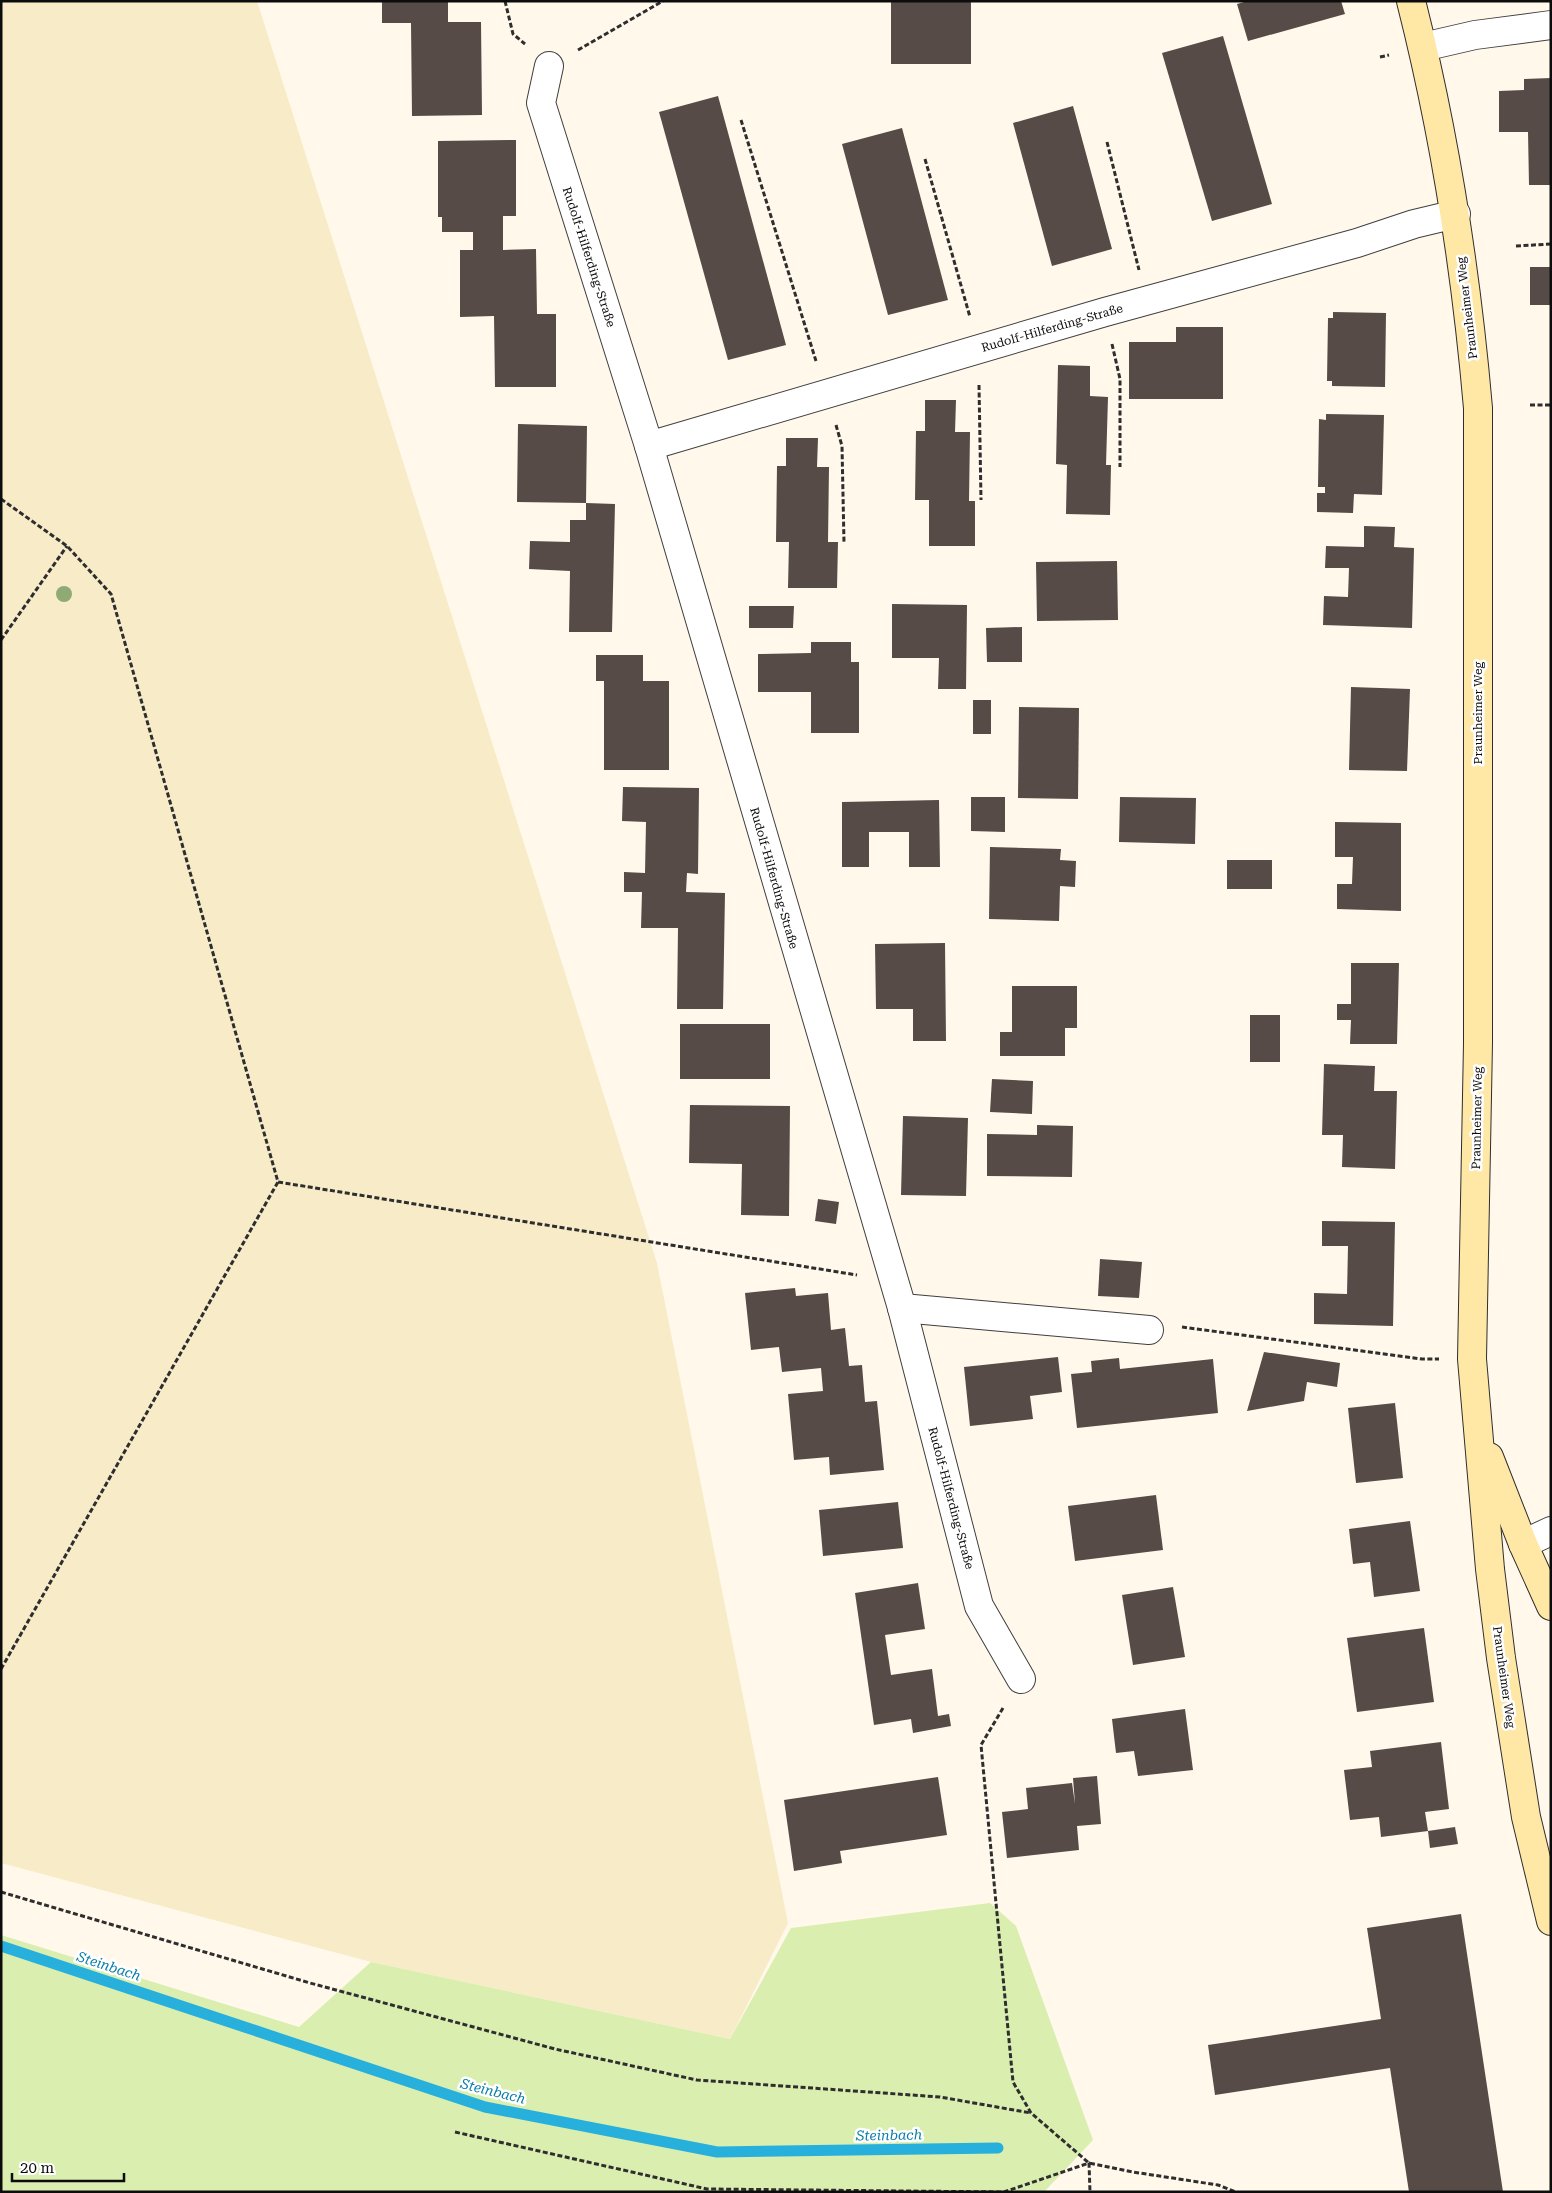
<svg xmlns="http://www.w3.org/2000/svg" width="1552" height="2193" viewBox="0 0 1552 2193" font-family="'Roboto Serif',serif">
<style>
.farmland{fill:#f8ecc8}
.green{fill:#daeeb0}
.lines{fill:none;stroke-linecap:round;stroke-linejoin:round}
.stream{stroke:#28b0dc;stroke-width:11}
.building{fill:#564b47}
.minor-casing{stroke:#3f3f3f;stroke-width:30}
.secondary-casing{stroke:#2e2e2e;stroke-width:30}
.path{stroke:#2e2e2e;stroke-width:3;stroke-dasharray:5 2.5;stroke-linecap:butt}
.minor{stroke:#fff;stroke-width:28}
.secondary{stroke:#ffe7a6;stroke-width:28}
.tree{fill:#90aa76}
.labels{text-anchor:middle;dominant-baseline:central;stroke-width:5;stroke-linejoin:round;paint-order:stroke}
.street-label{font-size:12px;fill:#0c0c0c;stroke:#fff}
.water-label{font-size:14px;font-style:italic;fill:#097daa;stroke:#fff}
</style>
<rect width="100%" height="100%" fill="#fff8eb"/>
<polygon class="farmland" points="1,1 257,1 657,1263 788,1923 730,2039 371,1962 1,1863"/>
<polygon class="green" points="990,1903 1016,1926 1093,2140 1044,2192 1,2192 1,1935 299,2027 371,1962 730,2039 791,1928"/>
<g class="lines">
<polyline class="stream" points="1,1946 485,2107 717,2152 998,2148"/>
</g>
<g class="building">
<polygon points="382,1 448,1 448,22 481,22 482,115 412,116 411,23 382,23"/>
<rect x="891" y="1" width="80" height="63"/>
<polygon points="1248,1 1341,1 1345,14 1248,41 1237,4"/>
<polygon points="1223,36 1272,204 1212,221 1162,53"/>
<polygon points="1551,78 1551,185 1529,185 1528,132 1499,132 1499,91 1524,90 1524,79"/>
<polygon points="718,96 786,345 728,360 659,112"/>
<polygon points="1073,106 1112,249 1052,266 1013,123"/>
<polygon points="902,128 948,300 888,315 842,144"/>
<polygon points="516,140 516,216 503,216 503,250 536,249 537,314 556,314 556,387 495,387 494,316 460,317 460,250 473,250 473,232 442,232 442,217 438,217 438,141"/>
<rect x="1530" y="267" width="21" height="38"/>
<polygon points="1333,312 1386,313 1385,387 1332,386 1332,381 1327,381 1328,318 1333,318"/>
<polygon points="1176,327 1223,327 1223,399 1129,399 1129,342 1176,342"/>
<polygon points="1058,365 1090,366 1090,396 1108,397 1106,465 1111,465 1110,515 1066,514 1067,465 1056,464"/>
<polygon points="925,400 956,400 955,432 970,432 969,501 975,501 975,546 929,546 929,500 915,500 916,431 925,431"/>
<polygon points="1326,414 1384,415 1382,495 1354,494 1353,513 1317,512 1317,493 1325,493 1325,487 1318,487 1319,419 1326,420"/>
<polygon points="518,424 587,426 586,503 615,504 612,632 569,632 570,571 529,569 530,541 570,542 570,520 586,520 586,503 517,502"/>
<polygon points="786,438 818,438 817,467 829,467 828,542 838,542 837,588 788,588 789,542 776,542 777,466 786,466"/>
<polygon points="1364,526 1395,527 1394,547 1414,548 1412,628 1323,625 1324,596 1348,597 1349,568 1325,568 1326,546 1364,547"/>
<polygon points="1117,561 1118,620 1037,621 1036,562"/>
<polygon points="892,604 967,605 966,689 938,689 939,658 892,658"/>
<polygon points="749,606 794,606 793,628 749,628"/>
<polygon points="1022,627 1022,662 987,662 986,628"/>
<polygon points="811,642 851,642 851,662 859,662 859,733 811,733 811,692 758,692 758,654 811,653"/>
<polygon points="596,655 643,655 643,681 669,681 669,770 604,770 604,681 596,681"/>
<polygon points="1351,687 1410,689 1407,771 1349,770"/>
<rect x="973" y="700" width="18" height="34"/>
<polygon points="1019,707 1079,708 1078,799 1018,798"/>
<polygon points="623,787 699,788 698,874 687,873 686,892 725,893 723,1009 677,1009 678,928 641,928 642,892 624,892 624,872 645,873 646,822 622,821"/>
<polygon points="971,797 1005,797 1005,832 971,831"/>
<polygon points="1120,797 1196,798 1195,844 1119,842"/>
<polygon points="939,800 940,867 909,867 909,832 869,832 869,867 842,867 842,802"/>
<polygon points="1335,822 1401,823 1401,911 1337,909 1337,884 1352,884 1353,857 1335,857"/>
<polygon points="990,847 1061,849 1060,860 1076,861 1075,887 1060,886 1059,921 989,919"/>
<rect x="1227" y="860" width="45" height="29"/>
<polygon points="945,943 946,1041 913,1041 913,1009 876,1009 875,944"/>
<polygon points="1351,963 1399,963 1397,1044 1350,1044 1351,1020 1337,1020 1337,1004 1351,1004"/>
<polygon points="1012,986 1077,986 1077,1028 1065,1028 1065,1056 1000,1056 1000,1032 1012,1032"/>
<rect x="1250" y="1015" width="30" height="47"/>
<rect x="680" y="1024" width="90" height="55"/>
<polygon points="1324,1064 1375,1066 1374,1091 1397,1091 1395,1169 1342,1167 1343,1135 1322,1135"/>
<polygon points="992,1079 1033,1081 1032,1114 990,1112"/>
<polygon points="690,1105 790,1106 789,1216 741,1215 742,1164 689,1163"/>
<polygon points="903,1116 968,1118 966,1196 901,1195"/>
<polygon points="1037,1125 1073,1126 1072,1177 987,1176 987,1134 1037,1135"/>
<polygon points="818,1199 839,1202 836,1224 815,1221"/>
<polygon points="1322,1221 1395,1222 1393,1326 1314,1324 1314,1293 1347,1294 1348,1246 1322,1246"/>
<polygon points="1100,1259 1142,1262 1139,1298 1098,1296"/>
<polygon points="795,1288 796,1296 828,1293 831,1330 845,1328 849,1366 862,1365 865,1402 877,1401 884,1470 830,1475 829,1457 794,1460 788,1394 823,1391 821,1368 782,1372 779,1347 751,1350 745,1293"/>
<polygon points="1264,1352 1340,1363 1337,1387 1307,1382 1304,1401 1247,1411"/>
<polygon points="1058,1357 1062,1392 1030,1396 1033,1419 970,1426 964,1367"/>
<polygon points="1119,1358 1120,1369 1213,1359 1218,1413 1077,1428 1071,1374 1092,1372 1091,1361"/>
<polygon points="1395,1403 1403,1478 1356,1483 1348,1408"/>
<polygon points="1156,1495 1163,1550 1075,1561 1068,1506"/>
<polygon points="898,1502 903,1548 823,1556 819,1510"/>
<polygon points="1410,1521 1420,1591 1374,1597 1370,1562 1353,1564 1349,1529"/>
<polygon points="918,1583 925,1629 885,1635 891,1675 932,1669 938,1716 949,1714 951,1726 913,1733 911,1719 874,1725 855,1593"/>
<polygon points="1173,1587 1185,1657 1133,1665 1122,1595"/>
<polygon points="1424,1628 1434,1702 1357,1712 1347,1638"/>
<polygon points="1185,1709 1193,1770 1138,1776 1134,1751 1116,1753 1112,1719"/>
<polygon points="1441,1742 1449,1809 1425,1812 1428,1831 1381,1837 1379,1817 1350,1820 1344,1770 1372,1767 1370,1751"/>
<polygon points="1097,1776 1101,1824 1077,1826 1079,1850 1007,1858 1002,1812 1028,1809 1026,1788 1072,1783 1075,1804 1073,1778"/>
<polygon points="938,1777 947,1835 840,1851 842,1863 794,1871 784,1800"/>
<polygon points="1455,1827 1458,1844 1430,1848 1428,1831"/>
<polygon points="1461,1914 1503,2192 1409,2192 1390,2068 1215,2095 1208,2045 1381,2019 1367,1928"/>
</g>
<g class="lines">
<defs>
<g id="minor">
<polyline points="1423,47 1475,35 1551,25"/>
<polyline points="549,66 541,103 649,446 902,1308 979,1606 1021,1679"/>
<polyline points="649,446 1105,312 1357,243 1414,224 1456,214"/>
<polyline points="902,1308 1149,1330"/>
<polyline points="1523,1544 1551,1531"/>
</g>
<g id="secondary">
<path d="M 1411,1 C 1445,135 1466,270 1478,408 L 1478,1043 L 1472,1359 L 1490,1569 L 1501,1658 L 1526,1817 L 1551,1921"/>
<polyline points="1489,1457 1523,1544 1551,1606"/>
</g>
</defs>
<use href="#minor" class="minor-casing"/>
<use href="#secondary" class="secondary-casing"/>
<g class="path">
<polyline points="505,1 513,34 525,44"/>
<polyline points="578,50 663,1"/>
<polyline points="1380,57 1389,55"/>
<polyline points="741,120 816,361"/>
<polyline points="1107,142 1139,270"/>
<polyline points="925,159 970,317"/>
<polyline points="1516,246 1551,244"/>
<polyline points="1112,344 1120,379 1120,467"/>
<polyline points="979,385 981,500"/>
<polyline points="1530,405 1551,405"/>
<polyline points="836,425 842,446 844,543"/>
<polyline points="1,499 67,546 111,594 278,1182 857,1275"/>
<polyline points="1,640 67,546"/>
<polyline points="1182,1327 1422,1359 1439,1359"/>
<polyline points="1,1669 278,1182"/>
<polyline points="1003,1708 981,1745 1013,2082 1031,2113 1089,2163 1133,2172 1218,2185 1236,2192"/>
<polyline points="1,1892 310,1983 555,2049 697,2080 940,2097 1031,2113"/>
<polyline points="455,2132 707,2189 1004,2192 1089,2163 1090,2192"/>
</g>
<use href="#minor" class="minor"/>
<use href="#secondary" class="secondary"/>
</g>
<circle class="tree" cx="64" cy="594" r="8"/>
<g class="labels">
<g class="street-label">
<text transform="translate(589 257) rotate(72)">Rudolf-Hilferding-Straße</text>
<text transform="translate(1467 308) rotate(-97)">Praunheimer Weg</text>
<text transform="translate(1052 328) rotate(-16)">Rudolf-Hilferding-Straße</text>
<text transform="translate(1478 713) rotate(-90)">Praunheimer Weg</text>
<text transform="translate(774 878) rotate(74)">Rudolf-Hilferding-Straße</text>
<text transform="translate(1477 1118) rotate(-89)">Praunheimer Weg</text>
<text transform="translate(951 1498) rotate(75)">Rudolf-Hilferding-Straße</text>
<text transform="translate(1504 1677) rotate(82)">Praunheimer Weg</text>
</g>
<g class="water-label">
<text transform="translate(109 1966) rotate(18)">Steinbach</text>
<text transform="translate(493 2091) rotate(14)">Steinbach</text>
<text transform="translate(889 2135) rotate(-1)">Steinbach</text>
</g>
</g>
<rect width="1552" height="2193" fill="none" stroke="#0c0c0c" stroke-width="5"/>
<path d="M12 2173v8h112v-8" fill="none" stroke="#0c0c0c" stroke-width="2.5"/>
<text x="20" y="2173" font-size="15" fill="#0c0c0c" stroke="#ffffff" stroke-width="4" paint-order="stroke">20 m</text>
</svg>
